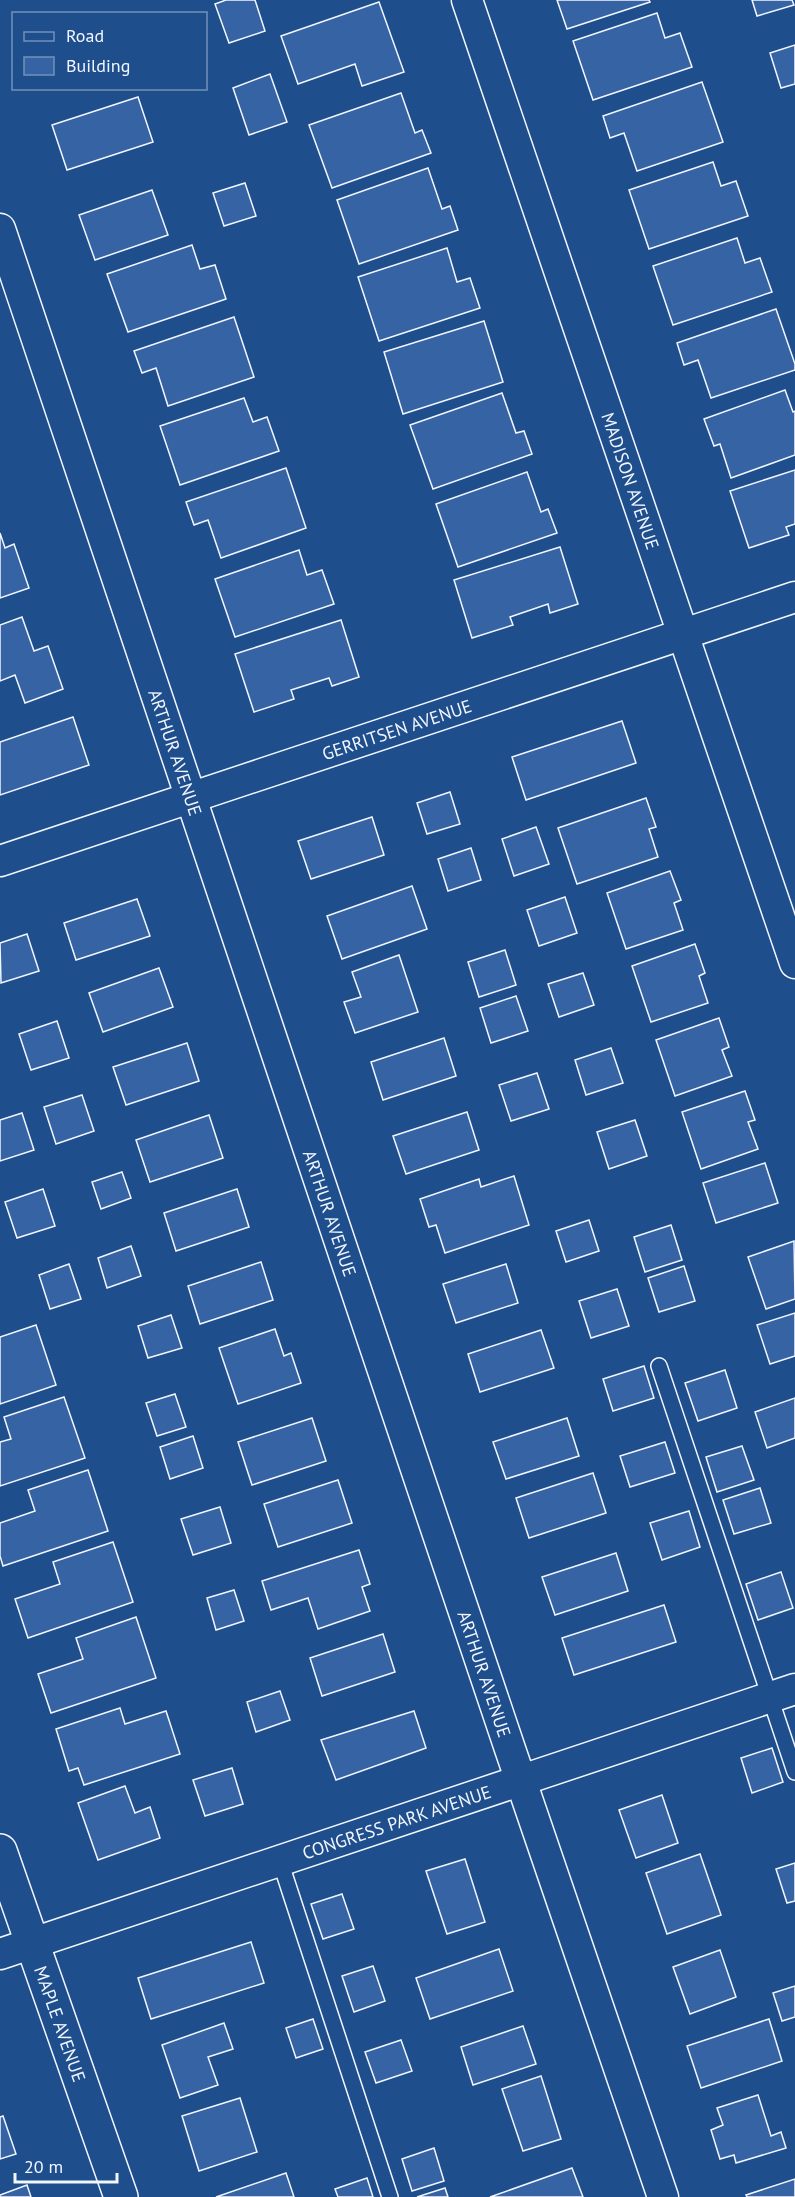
<svg xmlns="http://www.w3.org/2000/svg" width="795" height="2197" viewBox="0 0 795 2197" font-family="'PT Sans',sans-serif">
<style>
.building{fill:#3563a3;stroke:#f2f6ff;stroke-width:1.5}
.lines{fill:none;stroke-linecap:round;stroke-linejoin:round}
.service-casing{stroke:#f2f6ff;stroke-width:18}
.minor-casing{stroke:#f2f6ff;stroke-width:33}
.tertiary-casing{stroke:#f2f6ff;stroke-width:36}
.service{stroke:#1f4e8c;stroke-width:15}
.minor{stroke:#1f4e8c;stroke-width:30}
.tertiary{stroke:#1f4e8c;stroke-width:33}
.labels{text-anchor:middle;dominant-baseline:central;stroke-width:4.5;stroke-linejoin:round;paint-order:stroke}
.street-label{font-size:18px;fill:#f2f6ff;stroke:#1f4e8c}
</style>
<rect width="100%" height="100%" fill="#1f4e8c"/>
<g class="building">
<polygon points="226,0 255,0 265,31 229,43 215,4"/>
<polygon points="557,0 649,0 650,2 567,29"/>
<polygon points="752,0 792,0 794,5 757,16"/>
<polygon points="379,2 404,72 362,86 355,64 298,84 281,36"/>
<polygon points="657,13 665,38 680,33 692,67 593,100 573,41"/>
<polygon points="795,45 795,84 781,88 770,53"/>
<polygon points="270,74 287,122 249,135 233,88"/>
<polygon points="702,82 723,142 637,171 624,133 610,138 603,116"/>
<polygon points="401,93 415,133 422,130 431,153 332,188 309,125"/>
<polygon points="138,97 153,142 67,170 52,125"/>
<polygon points="713,162 721,186 736,181 748,216 649,249 629,190"/>
<polygon points="428,168 442,209 450,206 458,230 359,264 337,200"/>
<polygon points="245,183 256,216 224,226 213,193"/>
<polygon points="152,190 168,235 95,260 79,215"/>
<polygon points="737,238 745,263 760,258 772,292 673,325 653,266"/>
<polygon points="192,245 200,269 215,265 226,299 128,332 107,274"/>
<polygon points="447,248 457,282 470,278 480,308 379,341 358,277"/>
<polygon points="776,309 795,364 795,370 711,398 698,360 684,365 677,343"/>
<polygon points="234,317 254,377 168,406 156,368 142,373 134,351"/>
<polygon points="484,321 503,382 403,414 384,352"/>
<polygon points="785,390 793,412 795,411 795,455 731,478 720,444 714,446 704,419"/>
<polygon points="502,393 516,433 524,431 532,454 433,489 410,425"/>
<polygon points="244,398 253,422 267,417 279,451 180,485 160,426"/>
<polygon points="286,468 306,528 221,558 208,520 194,525 186,502"/>
<polygon points="795,470 795,524 786,527 789,535 749,548 730,491"/>
<polygon points="527,472 541,512 548,509 557,533 458,567 436,504"/>
<polygon points="0,533 5,548 14,544 29,588 0,598"/>
<polygon points="560,547 578,604 550,613 548,604 510,617 513,625 472,638 454,580"/>
<polygon points="299,550 307,575 322,570 334,604 235,637 215,579"/>
<polygon points="22,617 34,651 48,646 63,689 25,703 15,675 0,681 0,625"/>
<polygon points="341,620 359,677 332,686 329,678 291,690 294,699 254,712 235,654"/>
<polygon points="73,717 89,765 0,795 0,742"/>
<polygon points="622,721 636,763 526,800 512,757"/>
<polygon points="450,792 460,824 427,834 417,803"/>
<polygon points="646,798 656,827 649,829 658,857 577,884 558,828"/>
<polygon points="372,817 384,855 311,879 298,841"/>
<polygon points="536,827 549,864 514,876 502,839"/>
<polygon points="471,848 481,880 448,891 438,859"/>
<polygon points="670,871 681,900 674,903 683,930 626,949 607,893"/>
<polygon points="412,886 427,929 342,959 327,916"/>
<polygon points="565,897 577,933 539,946 527,910"/>
<polygon points="137,899 150,936 76,960 64,923"/>
<polygon points="27,934 39,971 1,983 0,943"/>
<polygon points="695,944 705,973 699,976 708,1003 651,1022 632,966"/>
<polygon points="505,950 516,985 479,997 468,962"/>
<polygon points="399,955 418,1012 355,1033 344,1002 361,997 352,972"/>
<polygon points="159,968 173,1007 103,1032 89,993"/>
<polygon points="583,973 594,1005 559,1017 548,984"/>
<polygon points="516,996 528,1031 491,1043 480,1008"/>
<polygon points="719,1018 729,1047 722,1050 732,1076 675,1096 656,1040"/>
<polygon points="57,1021 69,1058 31,1070 19,1034"/>
<polygon points="444,1038 456,1076 383,1100 371,1062"/>
<polygon points="187,1043 199,1081 126,1105 113,1067"/>
<polygon points="611,1048 623,1083 586,1095 575,1060"/>
<polygon points="537,1073 549,1109 511,1121 499,1085"/>
<polygon points="745,1091 755,1120 748,1122 758,1149 701,1169 682,1112"/>
<polygon points="82,1095 94,1131 56,1144 44,1107"/>
<polygon points="467,1112 479,1150 406,1174 393,1136"/>
<polygon points="22,1113 34,1150 0,1161 0,1120"/>
<polygon points="209,1115 223,1158 150,1182 136,1140"/>
<polygon points="635,1120 647,1156 609,1169 597,1132"/>
<polygon points="765,1163 778,1203 716,1223 703,1183"/>
<polygon points="122,1172 131,1198 101,1209 92,1182"/>
<polygon points="514,1176 529,1225 445,1253 436,1225 429,1227 420,1199 479,1179 481,1187"/>
<polygon points="43,1189 55,1226 17,1238 5,1202"/>
<polygon points="237,1189 249,1227 176,1251 164,1213"/>
<polygon points="589,1220 599,1251 566,1262 556,1231"/>
<polygon points="671,1225 682,1260 645,1272 634,1237"/>
<polygon points="794,1241 795,1299 766,1309 748,1257"/>
<polygon points="131,1246 141,1276 107,1288 98,1258"/>
<polygon points="261,1262 273,1300 200,1324 188,1286"/>
<polygon points="69,1264 81,1299 50,1309 39,1275"/>
<polygon points="506,1264 518,1303 456,1323 443,1284"/>
<polygon points="684,1266 695,1301 659,1312 648,1278"/>
<polygon points="617,1289 629,1326 591,1338 579,1301"/>
<polygon points="795,1313 795,1356 770,1364 757,1325"/>
<polygon points="171,1315 182,1348 148,1358 138,1326"/>
<polygon points="36,1325 56,1385 0,1404 0,1337"/>
<polygon points="275,1329 284,1356 291,1353 301,1383 238,1404 219,1348"/>
<polygon points="541,1330 554,1368 480,1392 468,1354"/>
<polygon points="644,1366 654,1398 613,1411 603,1379"/>
<polygon points="725,1370 737,1408 698,1421 685,1383"/>
<polygon points="175,1394 186,1427 157,1436 146,1403"/>
<polygon points="64,1397 85,1458 0,1486 0,1442 11,1439 4,1417"/>
<polygon points="795,1398 795,1438 767,1448 755,1412"/>
<polygon points="312,1418 326,1461 252,1485 238,1442"/>
<polygon points="567,1418 579,1456 506,1479 493,1442"/>
<polygon points="193,1436 203,1468 170,1479 160,1447"/>
<polygon points="665,1442 675,1473 630,1487 620,1456"/>
<polygon points="742,1446 754,1480 717,1492 706,1457"/>
<polygon points="88,1470 108,1531 3,1566 0,1556 0,1523 35,1511 28,1490"/>
<polygon points="593,1473 606,1513 529,1538 516,1498"/>
<polygon points="338,1480 352,1523 278,1547 264,1504"/>
<polygon points="760,1488 771,1523 734,1534 723,1500"/>
<polygon points="220,1507 231,1543 193,1555 181,1519"/>
<polygon points="689,1511 700,1547 662,1560 650,1523"/>
<polygon points="113,1542 133,1602 28,1638 15,1599 60,1584 53,1562"/>
<polygon points="359,1550 370,1584 362,1587 370,1611 318,1629 308,1598 271,1610 262,1581"/>
<polygon points="616,1553 628,1591 555,1615 542,1577"/>
<polygon points="781,1572 793,1608 758,1620 746,1584"/>
<polygon points="234,1590 244,1621 216,1630 207,1598"/>
<polygon points="664,1605 676,1642 574,1675 562,1638"/>
<polygon points="136,1617 156,1678 51,1713 38,1674 83,1659 76,1638"/>
<polygon points="383,1634 395,1672 322,1696 310,1658"/>
<polygon points="280,1691 290,1720 256,1732 247,1702"/>
<polygon points="120,1708 125,1724 166,1711 180,1754 84,1785 78,1768 69,1771 56,1729"/>
<polygon points="414,1711 426,1748 336,1780 321,1740"/>
<polygon points="772,1748 783,1782 752,1793 741,1758"/>
<polygon points="232,1768 243,1804 205,1816 193,1780"/>
<polygon points="125,1786 135,1813 150,1807 160,1838 98,1860 78,1803"/>
<polygon points="662,1795 678,1843 636,1858 619,1810"/>
<polygon points="700,1854 721,1915 667,1934 646,1873"/>
<polygon points="465,1859 485,1922 447,1934 426,1871"/>
<polygon points="795,1863 795,1901 787,1903 776,1869"/>
<polygon points="342,1894 354,1929 323,1939 311,1904"/>
<polygon points="251,1942 264,1983 151,2019 138,1978"/>
<polygon points="499,1949 513,1991 430,2019 416,1978"/>
<polygon points="720,1950 736,1997 690,2014 673,1967"/>
<polygon points="373,1966 385,2001 354,2012 342,1976"/>
<polygon points="795,1986 795,2017 782,2021 773,1993"/>
<polygon points="313,2019 323,2049 296,2058 286,2028"/>
<polygon points="769,2019 782,2061 701,2088 687,2046"/>
<polygon points="224,2023 233,2049 208,2057 218,2085 180,2098 162,2045"/>
<polygon points="523,2026 536,2064 473,2085 461,2047"/>
<polygon points="401,2040 412,2071 376,2083 365,2052"/>
<polygon points="541,2076 561,2139 523,2151 502,2089"/>
<polygon points="758,2095 771,2136 781,2132 786,2148 736,2163 734,2155 720,2159 711,2130 723,2125 717,2108"/>
<polygon points="240,2098 257,2152 199,2171 182,2116"/>
<polygon points="3,2116 16,2154 0,2159 0,2117"/>
<polygon points="434,2148 444,2181 412,2191 402,2159"/>
<polygon points="572,2168 583,2197 490,2197"/>
<polygon points="286,2173 294,2197 216,2197"/>
<polygon points="367,2178 373,2197 338,2197 335,2189"/>
<polygon points="795,2179 795,2197 747,2197 746,2195"/>
<polygon points="27,2185 31,2197 0,2197 0,2195"/>
<polygon points="445,2188 448,2197 417,2197"/>
</g>
<g class="lines">
<defs>
<g id="service">
<polyline points="659,1366 795,1772"/>
<polyline points="280,1861 390,2197"/>
</g>
<g id="minor">
<path id="s1" d="M 467,0 L 795,963"/>
<path id="s2" d="M 0,229 L 509,1746 L 663,2197"/>
<path id="s3" d="M 0,861 L 795,597"/>
<path id="s4" d="M 0,1954 L 795,1689"/>
</g>
<g id="tertiary">
<path id="s5" d="M 0,1851 L 121,2197"/>
</g>
</defs>
<use href="#service" class="service-casing"/>
<use href="#minor" class="minor-casing"/>
<use href="#tertiary" class="tertiary-casing"/>
<use href="#service" class="service"/>
<use href="#minor" class="minor"/>
<use href="#tertiary" class="tertiary"/>
</g>
<g class="labels">
<g class="street-label">
<text stroke="none"><textPath href="#s1" startOffset="508">MADISON AVENUE</textPath></text>
<text stroke="none"><textPath href="#s3" startOffset="418">GERRITSEN AVENUE</textPath></text>
<text stroke="none"><textPath href="#s2" startOffset="552">ARTHUR AVENUE</textPath></text>
<text stroke="none"><textPath href="#s2" startOffset="1038">ARTHUR AVENUE</textPath></text>
<text stroke="none"><textPath href="#s2" startOffset="1524">ARTHUR AVENUE</textPath></text>
<text stroke="none"><textPath href="#s4" startOffset="418">CONGRESS PARK AVENUE</textPath></text>
<text stroke="none"><textPath href="#s5" startOffset="183">MAPLE AVENUE</textPath></text>
</g>
</g>
<rect x="12" y="12" width="195" height="78" fill="#1f4e8c" stroke="#7391ba" stroke-width="1.5"/>
<rect x="24" y="32" width="30" height="9" fill="#1f4e8c" stroke="#7391ba" stroke-width="1.5"/>
<text x="66" y="42" font-size="18" fill="#f2f6ff">Road</text>
<rect x="24" y="57" width="30" height="18" fill="#3563a3" stroke="#7391ba" stroke-width="1.5"/>
<text x="66" y="72" font-size="18" fill="#f2f6ff">Building</text>
<path d="M15 2173v9h102v-9" fill="none" stroke="#f2f6ff" stroke-width="3"/>
<text x="24" y="2173" font-size="18" fill="#f2f6ff" stroke="#1f4e8c" stroke-width="4.5" paint-order="stroke">20 m</text>
</svg>
